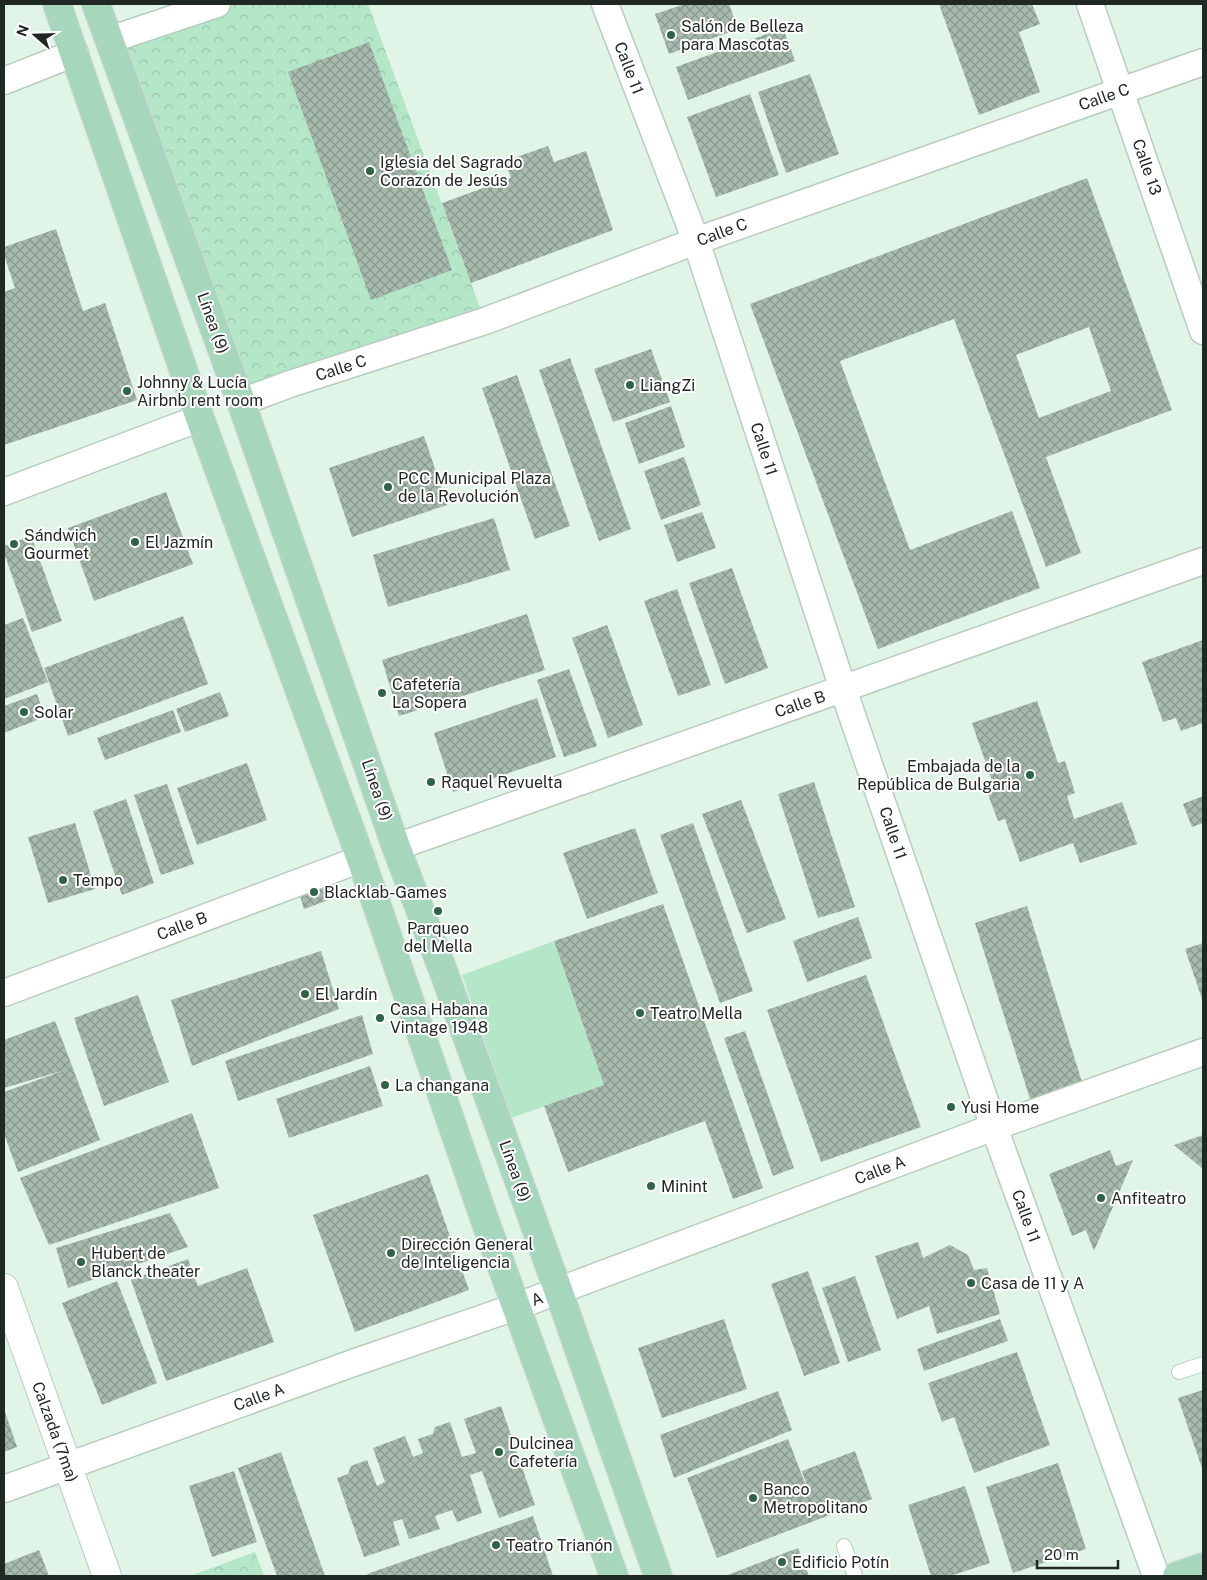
<svg xmlns="http://www.w3.org/2000/svg" width="1207" height="1580" viewBox="0 0 1207 1580" font-family="'Public Sans',sans-serif">
<style>
.green{fill:#b3e7c8}
.park{fill:url(#park-crowns)}
.building{fill:url(#building-cross-hatch);fill-rule:evenodd}
.lines{fill:none;stroke-linecap:round;stroke-linejoin:round}
.lane-casing{stroke:#b8ccbf;stroke-width:16}
.street-casing{stroke:#b8ccbf;stroke-width:29}
.secondary-casing{stroke:#b8ccbf;stroke-width:30}
.primary-casing{stroke:#d7d8d7;stroke-width:30}
.lane{stroke:#fff;stroke-width:14}
.street{stroke:#fff;stroke-width:26}
.secondary{stroke:#fff;stroke-width:28}
.primary{stroke:#a6d6bc;stroke-width:28}
.poi-dot{fill:#2f6347;stroke:#fff;stroke-width:2}
.labels{text-anchor:middle;dominant-baseline:central;stroke-width:4;stroke-linejoin:round;paint-order:stroke}
.poi-label{font-size:16px;fill:#202823;stroke:#fff;text-anchor:start}
.street-label{font-size:16px;fill:#202823;stroke:#fff}
</style>
<defs>
<pattern id="park-crowns" width="20" height="18" patternUnits="userSpaceOnUse" patternTransform="scale(1.25)"><rect width="20" height="18" fill="#b3e7c8"/><path d="M2 6a3 3 0 1 1 6 0M12 15a3 3 0 1 1 6 0" fill="none" stroke="#9ac6ac"/></pattern>
<pattern id="building-cross-hatch" width="8" height="8" patternUnits="userSpaceOnUse" patternTransform="scale(1.25)"><rect width="8" height="8" fill="#a7baae"/><path d="M0 0l8 8M0 8l8-8" fill="none" stroke="#88978d"/></pattern>
</defs>
<rect width="100%" height="100%" fill="#e0f4e7"/>
<polygon class="green" points="554,941 604,1085 511,1118 462,975"/>
<g class="park">
<polygon points="216,4 368,4 485,321 241,402 109,40"/>
<polygon points="255,1552 264,1576 190,1576"/>
</g>
<g class="building">
<polygon points="685,4 729,4 738,29 669,54 655,14"/>
<polygon points="939,4 1032,4 1040,24 1019,32 1040,92 979,115"/>
<polygon points="783,28 795,61 688,100 676,67"/>
<polygon points="369,42 452,270 371,300 288,72"/>
<polygon points="810,74 839,154 786,173 758,92"/>
<polygon points="750,94 779,175 716,197 687,117"/>
<polygon points="548,146 554,162 586,151 613,230 471,283 442,203 511,178 505,161"/>
<path d="M 1087,178 L 1172,410 L 1046,457 L 1081,553 L 1046,567 L 954,319 L 840,361 L 910,550 L 1012,511 L 1040,588 L 878,649 L 750,304 ZM 1089,327 L 1111,391 L 1039,418 L 1016,355 Z"/>
<polygon points="56,229 83,311 105,303 137,400 4,445 4,292 15,288 4,255 4,247"/>
<polygon points="651,349 670,402 613,422 594,369"/>
<polygon points="570,358 631,529 599,541 539,370"/>
<polygon points="517,375 570,526 535,539 482,388"/>
<polygon points="671,406 685,447 639,464 625,423"/>
<polygon points="424,436 447,505 352,537 329,468"/>
<polygon points="684,457 701,505 661,520 644,471"/>
<polygon points="166,492 193,564 94,601 68,528"/>
<polygon points="702,512 716,548 677,562 664,525"/>
<polygon points="494,518 510,570 388,607 373,555"/>
<polygon points="31,536 62,621 32,632 4,553 4,546"/>
<polygon points="732,568 768,668 725,684 689,583"/>
<polygon points="677,589 711,685 678,696 644,601"/>
<polygon points="527,614 545,670 399,716 382,660"/>
<polygon points="183,616 208,684 68,736 44,668"/>
<polygon points="23,618 48,682 4,699 4,625"/>
<polygon points="607,625 643,725 608,738 572,638"/>
<polygon points="1203,640 1203,723 1181,731 1176,718 1163,722 1142,662"/>
<polygon points="569,669 597,746 564,757 537,680"/>
<polygon points="220,692 229,716 185,732 176,709"/>
<polygon points="37,694 45,717 4,733 4,706"/>
<polygon points="537,698 556,757 453,792 434,733"/>
<polygon points="1037,701 1058,763 1065,761 1075,793 1067,796 1074,819 1122,802 1137,844 1080,863 1073,843 1020,862 1005,819 998,821 986,789 994,787 972,723"/>
<polygon points="173,710 181,732 105,760 97,738"/>
<polygon points="247,763 267,820 197,845 177,788"/>
<polygon points="814,782 855,907 818,918 778,794"/>
<polygon points="167,784 194,864 161,875 134,795"/>
<polygon points="1203,796 1203,823 1192,827 1183,804"/>
<polygon points="126,799 154,883 122,895 93,811"/>
<polygon points="741,800 786,919 747,933 702,814"/>
<polygon points="75,823 95,889 48,903 28,837"/>
<polygon points="693,823 753,991 720,1003 660,835"/>
<polygon points="635,828 658,893 587,919 563,853"/>
<polygon points="322,874 331,899 304,909 296,883"/>
<polygon points="663,904 763,1188 733,1199 705,1121 568,1172 544,1106 604,1085 554,941"/>
<polygon points="1027,906 1082,1082 1030,1099 975,923"/>
<polygon points="858,917 872,958 807,982 793,941"/>
<polygon points="1203,943 1203,1002 1185,949"/>
<polygon points="321,951 339,1009 192,1066 171,1000"/>
<polygon points="866,975 921,1127 821,1162 767,1010"/>
<polygon points="138,995 169,1082 104,1106 74,1018"/>
<polygon points="362,1015 373,1054 238,1101 225,1061"/>
<polygon points="55,1021 100,1140 18,1172 4,1134 4,1092 65,1070 4,1088 4,1040"/>
<polygon points="745,1031 794,1168 773,1176 724,1038"/>
<polygon points="370,1066 383,1106 289,1138 276,1099"/>
<polygon points="192,1113 219,1188 49,1245 20,1178"/>
<polygon points="1203,1135 1203,1169 1174,1145"/>
<polygon points="1110,1150 1116,1166 1133,1160 1094,1251 1086,1230 1072,1236 1049,1174"/>
<polygon points="428,1174 469,1290 355,1332 313,1215"/>
<polygon points="170,1213 188,1247 68,1288 56,1248"/>
<polygon points="918,1242 923,1258 950,1245 968,1255 974,1270 987,1268 1000,1314 937,1334 929,1306 897,1319 875,1256"/>
<polygon points="188,1259 198,1286 247,1268 274,1342 166,1381 131,1280"/>
<polygon points="808,1271 840,1363 804,1376 771,1284"/>
<polygon points="855,1276 881,1350 848,1362 822,1288"/>
<polygon points="117,1281 157,1383 102,1405 62,1303"/>
<polygon points="724,1319 747,1389 662,1418 638,1348"/>
<polygon points="1000,1319 1008,1341 924,1371 917,1349"/>
<polygon points="1017,1352 1050,1445 974,1473 954,1417 942,1422 928,1383"/>
<polygon points="1203,1390 1203,1471 1178,1398"/>
<polygon points="778,1391 792,1430 674,1478 660,1435"/>
<polygon points="501,1406 535,1505 499,1518 482,1471 470,1475 482,1513 457,1522 452,1510 435,1516 440,1529 409,1539 402,1519 393,1522 400,1545 364,1557 337,1478 348,1474 351,1466 367,1460 377,1486 385,1482 373,1448 405,1436 413,1457 423,1453 418,1439 433,1434 435,1427 450,1422 462,1457 476,1453 464,1419"/>
<polygon points="4,1409 17,1447 4,1452"/>
<polygon points="788,1439 810,1496 802,1471 855,1451 872,1499 717,1558 687,1478"/>
<polygon points="281,1452 325,1576 277,1576 238,1468"/>
<polygon points="1058,1463 1086,1549 1013,1573 986,1487"/>
<polygon points="234,1471 257,1542 212,1557 189,1486"/>
<polygon points="965,1486 990,1563 950,1576 931,1576 908,1505"/>
<polygon points="533,1516 553,1576 368,1576 367,1574"/>
<polygon points="798,1548 809,1576 725,1576"/>
<polygon points="39,1550 49,1576 4,1576 4,1564"/>
</g>
<g class="lines">
<defs>
<g id="lane">
<polyline points="1179,1372 1203,1364"/>
<polyline points="844,1546 855,1576"/>
</g>
<g id="street">
<polyline points="605,4 696,241 843,689 994,1127 1156,1576"/>
<polyline points="1090,4 1203,331"/>
<polyline points="109,40 217,4"/>
<polyline points="4,81 75,53"/>
<polyline points="241,402 290,384 485,321 696,241 1203,62"/>
<polyline points="4,492 200,418"/>
<polyline points="396,847 1203,561"/>
<polyline points="4,993 361,859"/>
<polyline points="4,1489 356,1362 515,1307 994,1127 1203,1052"/>
</g>
<polyline id="secondary" points="4,1288 107,1576"/>
<g id="primary">
<polyline points="57,4 200,418 361,859 484,1218 614,1576"/>
<polyline points="96,4 241,402 396,847 444,973 558,1290 658,1576"/>
<polyline points="1177,1576 1203,1567"/>
</g>
</defs>
<use href="#lane" class="lane-casing"/>
<use href="#street" class="street-casing"/>
<use href="#secondary" class="secondary-casing"/>
<use href="#primary" class="primary-casing"/>
<use href="#lane" class="lane"/>
<use href="#street" class="street"/>
<use href="#secondary" class="secondary"/>
<use href="#primary" class="primary"/>
</g>
<g class="poi-dot">
<circle cx="671" cy="35" r="5"/>
<circle cx="370" cy="171" r="5"/>
<circle cx="630" cy="385" r="5"/>
<circle cx="127" cy="391" r="5"/>
<circle cx="388" cy="487" r="5"/>
<circle cx="135" cy="542" r="5"/>
<circle cx="14" cy="544" r="5"/>
<circle cx="382" cy="693" r="5"/>
<circle cx="24" cy="712" r="5"/>
<circle cx="1030" cy="775" r="5"/>
<circle cx="431" cy="782" r="5"/>
<circle cx="63" cy="880" r="5"/>
<circle cx="314" cy="892" r="5"/>
<circle cx="438" cy="911" r="5"/>
<circle cx="305" cy="994" r="5"/>
<circle cx="640" cy="1013" r="5"/>
<circle cx="380" cy="1018" r="5"/>
<circle cx="385" cy="1085" r="5"/>
<circle cx="951" cy="1107" r="5"/>
<circle cx="651" cy="1186" r="5"/>
<circle cx="1101" cy="1198" r="5"/>
<circle cx="391" cy="1253" r="5"/>
<circle cx="81" cy="1262" r="5"/>
<circle cx="971" cy="1283" r="5"/>
<circle cx="499" cy="1452" r="5"/>
<circle cx="753" cy="1498" r="5"/>
<circle cx="496" cy="1545" r="5"/>
<circle cx="782" cy="1562" r="5"/>
</g>
<g class="labels">
<g class="poi-label">
<text x="681" y="26">Salón de Belleza<tspan x="681" dy="18">para Mascotas</tspan></text>
<text x="380" y="162">Iglesia del Sagrado<tspan x="380" dy="18">Corazón de Jesús</tspan></text>
<text x="137" y="382">Johnny &amp; Lucía<tspan x="137" dy="18">Airbnb rent room</tspan></text>
<text x="640" y="385">LiangZi</text>
<text x="398" y="478">PCC Municipal Plaza<tspan x="398" dy="18">de la Revolución</tspan></text>
<text x="24" y="535">Sándwich<tspan x="24" dy="18">Gourmet</tspan></text>
<text x="145" y="542">El Jazmín</text>
<text x="392" y="684">Cafetería<tspan x="392" dy="18">La Sopera</tspan></text>
<text x="34" y="712">Solar</text>
<text x="1020" y="766" text-anchor="end">Embajada de la<tspan x="1020" dy="18">República de Bulgaria</tspan></text>
<text x="441" y="782">Raquel Revuelta</text>
<text x="73" y="880">Tempo</text>
<text x="324" y="892">Blacklab-Games</text>
<text x="438" y="928" text-anchor="middle">Parqueo<tspan x="438" dy="18">del Mella</tspan></text>
<text x="315" y="994">El Jardín</text>
<text x="390" y="1009">Casa Habana<tspan x="390" dy="18">Vintage 1948</tspan></text>
<text x="650" y="1013">Teatro Mella</text>
<text x="395" y="1085">La changana</text>
<text x="961" y="1107">Yusi Home</text>
<text x="661" y="1186">Minint</text>
<text x="1111" y="1198">Anfiteatro</text>
<text x="401" y="1244">Dirección General<tspan x="401" dy="18">de Inteligencia</tspan></text>
<text x="91" y="1253">Hubert de<tspan x="91" dy="18">Blanck theater</tspan></text>
<text x="981" y="1283">Casa de 11 y A</text>
<text x="509" y="1443">Dulcinea<tspan x="509" dy="18">Cafetería</tspan></text>
<text x="763" y="1489">Banco<tspan x="763" dy="18">Metropolitano</tspan></text>
<text x="506" y="1545">Teatro Trianón</text>
<text x="792" y="1562">Edificio Potín</text>
</g>
<g class="street-label">
<text transform="translate(629 68) rotate(69)">Calle 11</text>
<text transform="translate(1104 97) rotate(-19)">Calle C</text>
<text transform="translate(1147 167) rotate(71)">Calle 13</text>
<text transform="translate(722 232) rotate(-20)">Calle C</text>
<text transform="translate(213 323) rotate(70)">Línea (9)</text>
<text transform="translate(341 368) rotate(-18)">Calle C</text>
<text transform="translate(764 449) rotate(72)">Calle 11</text>
<text transform="translate(800 704) rotate(-19)">Calle B</text>
<text transform="translate(377 790) rotate(71)">Línea (9)</text>
<text transform="translate(893 833) rotate(71)">Calle 11</text>
<text transform="translate(182 926) rotate(-21)">Calle B</text>
<text transform="translate(880 1170) rotate(-21)">Calle A</text>
<text transform="translate(515 1171) rotate(70)">Línea (9)</text>
<text transform="translate(1026 1216) rotate(70)">Calle 11</text>
<text transform="translate(537 1299) rotate(-21)">A</text>
<text transform="translate(259 1397) rotate(-20)">Calle A</text>
<text transform="translate(55 1432) rotate(70)">Calzada (7ma)</text>
</g>
</g>
<rect width="1207" height="1580" fill="none" stroke="#202823" stroke-width="10"/>
<g transform="translate(35 35) rotate(290)" stroke="#ffffff" stroke-width="4" paint-order="stroke">
<path d="M0-4L9 19L0 12L-9 19Z" fill="#202823"/>
<text y="-8" font-size="14" font-weight="bold" text-anchor="middle" fill="#202823">N</text>
</g>
<path d="M1037 1560v8h81v-8" fill="none" stroke="#202823" stroke-width="2.5"/>
<text x="1044" y="1560" font-size="15" fill="#202823" stroke="#ffffff" stroke-width="4" paint-order="stroke">20 m</text>
</svg>
